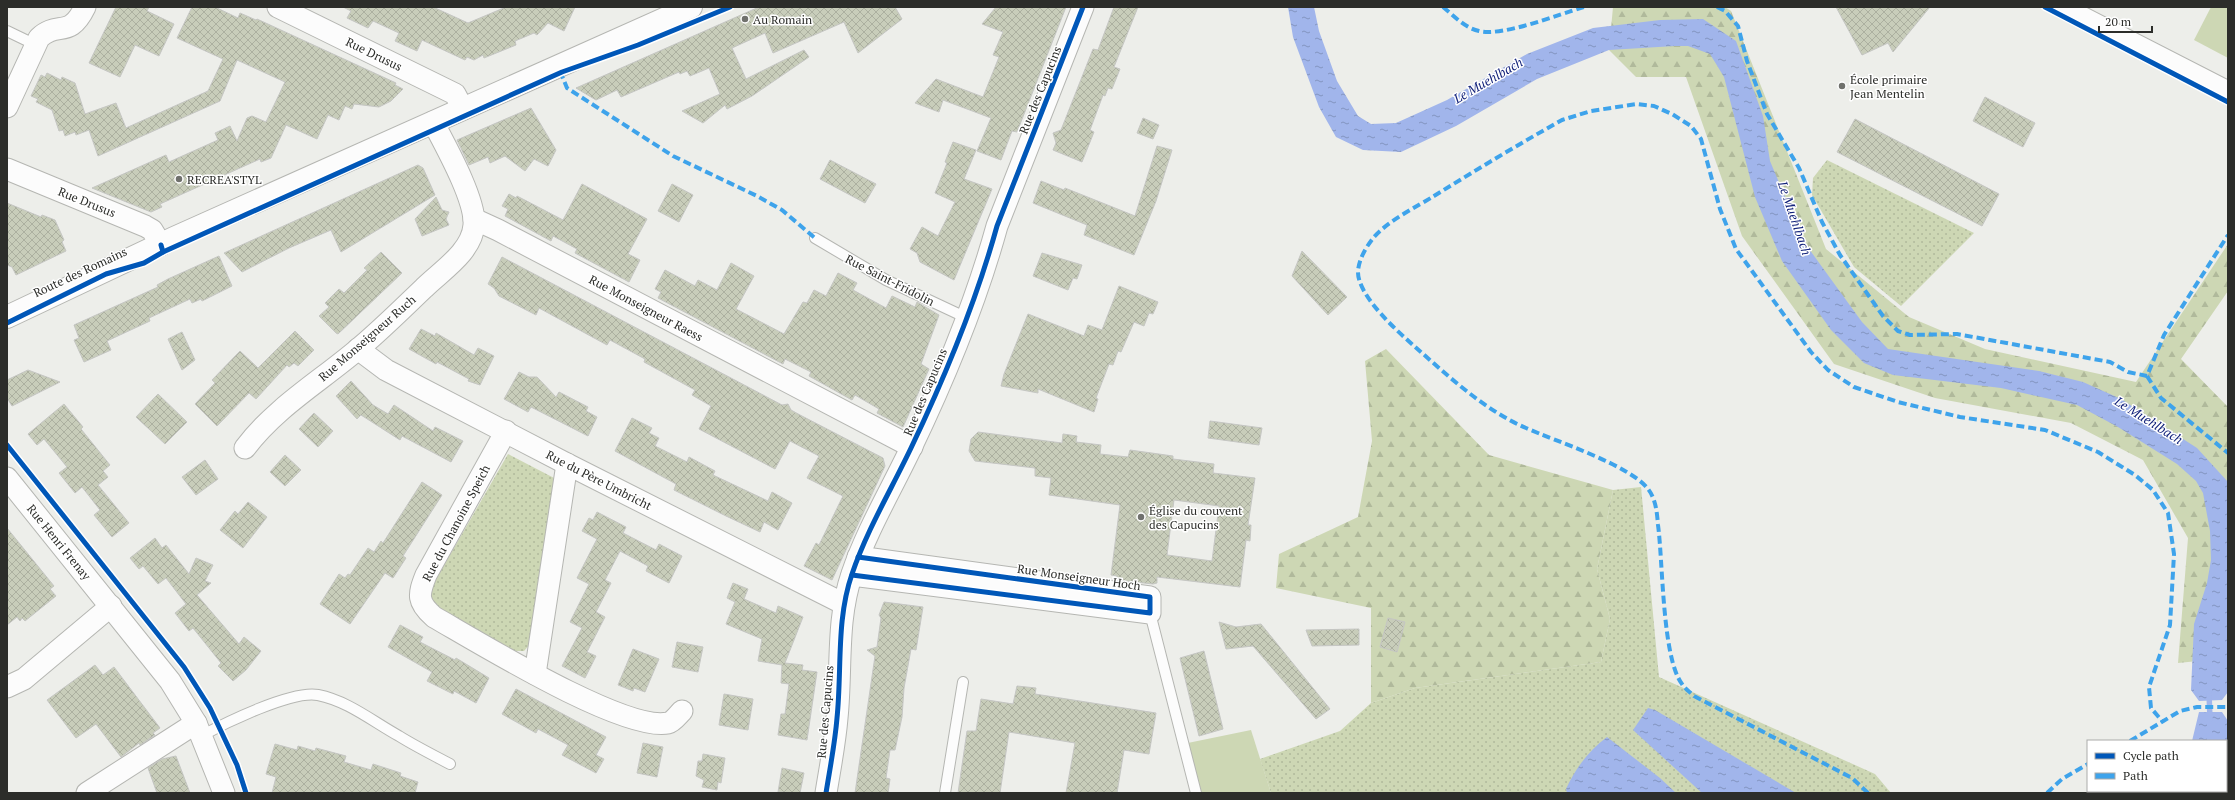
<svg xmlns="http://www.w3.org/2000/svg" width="2235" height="800" viewBox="0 0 2235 800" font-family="'PT Serif',serif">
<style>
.grass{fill:url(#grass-dots)}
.forest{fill:url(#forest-firs)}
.garden{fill:#cdd7b4}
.water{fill:url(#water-ripples)}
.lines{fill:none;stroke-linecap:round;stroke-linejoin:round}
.stream{stroke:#a1b5eb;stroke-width:5.5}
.building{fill:url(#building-cross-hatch);stroke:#c5c6c3;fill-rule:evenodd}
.service-casing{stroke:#b5b6b2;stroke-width:12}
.minor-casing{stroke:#b5b6b2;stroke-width:23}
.primary-casing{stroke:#b5b6b2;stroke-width:24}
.service{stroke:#fcfcfc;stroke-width:10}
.minor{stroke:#fcfcfc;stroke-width:21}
.primary{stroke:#fcfcfc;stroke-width:22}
.quiet{stroke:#3ea3eb;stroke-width:4;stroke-dasharray:8 4;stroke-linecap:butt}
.cycleway-casing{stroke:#fff;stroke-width:8}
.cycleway{stroke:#0057b8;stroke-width:5}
.poi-dot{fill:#70716d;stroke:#fff;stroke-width:1.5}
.labels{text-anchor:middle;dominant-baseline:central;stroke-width:3;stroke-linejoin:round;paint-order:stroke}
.poi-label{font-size:12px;fill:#2c2d2a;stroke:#fff;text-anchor:start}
.street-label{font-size:12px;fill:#2c2d2a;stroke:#fff}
.water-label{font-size:13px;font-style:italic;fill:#13237b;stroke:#fff}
</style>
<defs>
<pattern id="grass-dots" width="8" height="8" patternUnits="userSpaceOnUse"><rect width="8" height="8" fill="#cdd7b4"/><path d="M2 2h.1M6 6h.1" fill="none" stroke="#b0b99b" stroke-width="1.8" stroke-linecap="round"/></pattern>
<pattern id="forest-firs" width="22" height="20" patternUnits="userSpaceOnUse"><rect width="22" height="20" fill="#cdd7b4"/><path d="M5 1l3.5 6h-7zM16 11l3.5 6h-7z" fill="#b0b99b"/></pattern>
<pattern id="water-ripples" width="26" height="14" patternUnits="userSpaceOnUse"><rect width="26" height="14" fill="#a1b5eb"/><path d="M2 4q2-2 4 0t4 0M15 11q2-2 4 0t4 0" fill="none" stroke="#8394bf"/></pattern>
<pattern id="building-cross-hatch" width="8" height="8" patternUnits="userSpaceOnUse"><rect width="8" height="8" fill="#c8cdba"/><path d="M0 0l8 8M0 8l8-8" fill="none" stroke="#acb0a0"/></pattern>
</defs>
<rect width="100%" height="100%" fill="#edeeea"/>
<g class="grass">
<polygon points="1827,160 1974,233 1901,306 1854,267 1812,195 1813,178"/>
<polygon points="508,454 556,479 532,642 524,651 513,651 438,610 430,598 431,588"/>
<polygon points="1641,487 1659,677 1875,774 1891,793 1271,793 1260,759 1340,731 1371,703 1415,688 1601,662 1610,619 1597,569 1613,490"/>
</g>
<g class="forest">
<polygon points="1613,7 1725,7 1731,11 1826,249 1909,317 1985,349 2136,382 2228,244 2228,291 2181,359 2228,407 2228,658 2178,663 2188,538 2143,460 2071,423 1935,398 1834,364 1742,236 1686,77 1636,77 1609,50"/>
<polygon points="1386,349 1489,455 1613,490 1597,569 1610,619 1601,662 1415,688 1371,703 1371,608 1276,588 1279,554 1358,517 1372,441 1365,361"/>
</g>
<g class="garden">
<polygon points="2211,7 2228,7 2228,58 2194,40"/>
<polygon points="1251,730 1271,793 1191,793 1178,745"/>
</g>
<g class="water">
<polygon points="1288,7 1314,7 1319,31 1337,81 1358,116 1371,124 1396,123 1447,100 1527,54 1593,28 1660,20 1703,19 1736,41 1763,116 1770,161 1804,242 1862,322 1888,349 2039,371 2083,382 2121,399 2197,448 2228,482 2228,692 2222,700 2199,701 2191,690 2194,624 2207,583 2211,560 2210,531 2203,493 2196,481 2177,464 2118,427 2077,405 2001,388 1893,375 1864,363 1831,330 1782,261 1755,197 1724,77 1710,54 1688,46 1675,46 1609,50 1537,79 1456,126 1401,152 1363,150 1336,137 1319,107 1293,37"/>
<polygon points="1648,708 1655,710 1796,793 1702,793 1633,730"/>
<polygon points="2199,712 2222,712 2228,721 2228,775 2226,776 2226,741 2192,741"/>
<path d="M 1607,737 L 1660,778 L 1676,793 L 1567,793 L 1566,789 C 1575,769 1589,750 1607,737 Z"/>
</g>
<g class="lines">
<polyline class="stream" points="2209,693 2210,719"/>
</g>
<g class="building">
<polygon points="116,7 149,7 147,11 174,24 159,56 135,45 120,77 89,63"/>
<polygon points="192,7 215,7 238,18 240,13 256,20 257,19 396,83 395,85 403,89 391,101 379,107 354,104 352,109 345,106 339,120 328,115 317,139 286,125 271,158 261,162 260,159 160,204 162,207 151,212 92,188 166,155 169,162 218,140 215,133 230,126 237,141 247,118 252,116 266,122 285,82 237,60 220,101 98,156 89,130 76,135 75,132 65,136 63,130 59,131 52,110 36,102 38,99 31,96 41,75 45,77 47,73 61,80 62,77 75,83 85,114 116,103 126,128 208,91 223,59 177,38"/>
<polygon points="343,7 433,7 468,23 506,7 575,7 564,31 548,23 537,35 534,33 515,41 516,45 484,58 483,55 474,60 467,57 465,60 422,40 417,51 395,41 399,33 373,21 368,28 347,18 351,11"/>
<polygon points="759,7 895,7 902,19 858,53 844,22 773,53 765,33 732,48 746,79 804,50 809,57 752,96 727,109 725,105 703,123 682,111 720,94 709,68 690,76 687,71 680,74 679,72 621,97 617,90 596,100 576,88"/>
<polygon points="996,7 1066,7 1017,132 1012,131 1001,160 977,151 991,118 943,100 939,112 915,103 936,79 983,97 999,57 993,55 1003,32 982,24"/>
<polygon points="1114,7 1138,7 1114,67 1120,69 1112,89 1108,88 1105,96 1103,95 1090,130 1094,132 1082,162 1053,150 1056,143 1053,133 1061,130 1093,49 1098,50"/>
<polygon points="1836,7 1930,7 1893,52 1888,43 1862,55"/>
<polygon points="1985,97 2035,123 2023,147 1973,121"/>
<polygon points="531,108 556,150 548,166 534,159 525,171 505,156 490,163 488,157 469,165 457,140"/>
<polygon points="1143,118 1159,125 1153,139 1137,133"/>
<polygon points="1855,119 1999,194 1982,226 1837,152"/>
<polygon points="953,142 976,150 964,179 992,189 954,280 920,262 917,253 910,249 922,227 938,236 955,202 935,193 947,163 945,162"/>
<polygon points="1157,146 1172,150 1156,201 1134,255 1084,235 1087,225 1033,203 1041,181 1064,190 1065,188 1135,216"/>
<polygon points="830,160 876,184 865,203 820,179"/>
<polygon points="418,165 423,168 435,195 341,252 331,230 289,248 242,272 224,253"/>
<polygon points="582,184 647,219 628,254 640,260 629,282 575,253 577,249 553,236 551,241 505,216 508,209 502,206 509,194 516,198 517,196 563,220"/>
<polygon points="672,184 693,195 679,222 658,211"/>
<polygon points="436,197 442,210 449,212 446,219 449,225 422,236 415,219"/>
<polygon points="7,203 41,217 42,215 55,220 64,240 62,242 66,251 16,275 12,267 7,265"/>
<polygon points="1302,251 1347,297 1328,315 1292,276"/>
<polygon points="381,252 402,273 338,334 336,333 319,316 329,307 325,303 339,289 344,293 367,270 364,268"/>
<polygon points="1042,253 1082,265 1077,279 1073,278 1068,290 1033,276"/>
<polygon points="219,256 232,286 202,301 201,299 192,303 190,299 149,318 150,321 107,341 111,350 84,362 74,340 79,338 74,325 158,287 157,285 168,279"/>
<polygon points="502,257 782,405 788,404 791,410 800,415 883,458 885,466 832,580 804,566 816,543 819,545 843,496 807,478 819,456 790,441 775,469 699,429 711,406 692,395 695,390 644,362 645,359 610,340 607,345 539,308 536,315 499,296 494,288 488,284"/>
<polygon points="731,263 754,276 736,309 784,334 803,302 807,303 814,290 826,296 838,273 857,283 853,290 886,308 892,296 915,307 917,302 939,315 921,364 929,369 903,427 877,413 879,409 855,395 852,400 809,376 811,372 785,359 783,364 658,298 661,292 655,289 665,270 695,286 698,280 717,290"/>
<polygon points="1119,286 1158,302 1153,314 1149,313 1144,326 1134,322 1121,352 1118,351 1113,365 1109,364 1096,398 1098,399 1094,412 1038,389 1038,393 1001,386 1004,374 1028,314 1084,336 1088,325 1102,330"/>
<polygon points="421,329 435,336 436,333 474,355 478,348 494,356 480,385 468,381 469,379 437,362 436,364 409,349"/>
<polygon points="295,331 314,350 298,366 294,363 289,367 287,365 256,399 249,393 217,426 195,404 215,383 212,380 240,351 258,368"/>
<polygon points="182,332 195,360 182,370 168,339"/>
<polygon points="28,370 60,382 12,406 7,398 7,380"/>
<polygon points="519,372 529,377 537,377 556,397 559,392 588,407 586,411 597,417 588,436 531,407 528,412 504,399"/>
<polygon points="351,381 373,405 388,414 394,405 433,431 435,427 463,441 451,462 402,436 400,440 361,415 357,419 336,396"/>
<polygon points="158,394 187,422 165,444 136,417"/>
<polygon points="64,404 83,427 81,429 110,465 103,471 108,477 98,485 129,523 112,537 94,515 100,510 82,487 75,493 59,473 67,467 44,439 37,445 28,434"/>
<polygon points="314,413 333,431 318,447 299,429"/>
<polygon points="632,418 652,428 649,433 659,438 655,446 687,462 689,457 715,471 713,475 768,501 772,492 792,503 778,530 764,522 760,532 726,516 674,490 676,484 615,451"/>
<polygon points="1210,421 1262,428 1259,445 1208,438"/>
<path d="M 978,432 L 1062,443 L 1063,434 L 1077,436 L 1076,442 L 1101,445 L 1100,454 L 1128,457 L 1130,450 L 1173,456 L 1173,459 L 1214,464 L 1213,473 L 1255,478 L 1248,525 L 1251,525 L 1250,541 L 1246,540 L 1240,587 L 1157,577 L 1157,583 L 1153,584 L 1117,580 L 1117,576 L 1111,575 L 1120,505 L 1049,495 L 1051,478 L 1035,476 L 1035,468 L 975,461 L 969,451 L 971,439 ZM 1174,500 L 1219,506 L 1212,561 L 1167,555 Z"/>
<polygon points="285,455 301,470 285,486 270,472"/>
<polygon points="205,460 218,479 196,495 182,477"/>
<polygon points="422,482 442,495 403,556 406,558 393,578 385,573 350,624 320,604 339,574 345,578 348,574 350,575 368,548 374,552 381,541 383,543"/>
<polygon points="248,502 267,517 243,548 220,530 235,511 238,514"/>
<polygon points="597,512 626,527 623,533 656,550 659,544 682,556 669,583 646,571 648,566 620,551 605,580 611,583 596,612 605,617 587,652 596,656 585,678 562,666 582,628 570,622 589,584 577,578 597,539 582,531 589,518 593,520"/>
<polygon points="7,528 54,586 50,589 56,596 25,621 22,618 20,621 17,617 7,625"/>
<polygon points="155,538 162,548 166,545 189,574 196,558 213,565 205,581 211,583 197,595 239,644 244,637 261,651 246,670 233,681 218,666 221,663 193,628 189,631 175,613 186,604 166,578 158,584 143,566 139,569 130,558"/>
<polygon points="733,583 748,589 744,599 776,613 778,606 803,617 785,663 803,665 802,670 817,672 807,740 778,735 781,714 785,714 789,684 781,683 782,665 758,661 762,639 726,624 735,602 727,598"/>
<polygon points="884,602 923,607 916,650 911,649 904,688 902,717 895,750 890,750 886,778 890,779 888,793 855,793 875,656 867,650 877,647 881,618 879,615"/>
<polygon points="1388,618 1405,622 1397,652 1380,647"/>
<polygon points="1219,622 1236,627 1261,624 1330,709 1316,719 1253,646 1226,649"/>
<polygon points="400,625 423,637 420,642 455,660 456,658 489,678 476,703 454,691 453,694 427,681 432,672 388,647"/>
<polygon points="1359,629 1359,645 1312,646 1306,630"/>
<polygon points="677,642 703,647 698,672 672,667"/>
<polygon points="633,649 659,659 645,692 634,688 633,691 618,685"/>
<polygon points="1204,651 1223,729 1199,736 1180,658"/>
<polygon points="95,665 103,675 114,667 160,728 153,733 155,735 140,745 139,743 121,757 96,724 76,738 47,700"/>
<polygon points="1017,686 1036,688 1035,694 1156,713 1149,754 1124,750 1117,793 1066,793 1075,743 1009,732 1000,793 958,793 967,731 976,731 981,699 1013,704"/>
<polygon points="516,689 606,737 596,755 604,759 596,773 562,755 568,745 538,729 536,733 502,714"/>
<polygon points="724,694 753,699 748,730 719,725"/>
<polygon points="643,743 663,747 657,777 637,773"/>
<polygon points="275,744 297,750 298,746 315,751 316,748 346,756 344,762 371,770 373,764 401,773 400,776 418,782 415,793 272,793 276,777 266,774"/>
<polygon points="703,754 725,758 721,783 718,782 717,790 702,787 704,780 696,776 698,761 702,761"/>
<polygon points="176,756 190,793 157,793 148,768 162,759"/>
<polygon points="782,768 804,773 800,793 778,792"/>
</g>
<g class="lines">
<defs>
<g id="service">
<polyline points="7,31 36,45"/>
<polyline points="815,238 886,280 967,318"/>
<polyline points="1150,613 1196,793"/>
<path d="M 201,736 C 225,723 292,690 318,695 C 348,701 372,721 399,736 C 415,746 433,755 450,764"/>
<polyline points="945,793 963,682"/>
</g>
<g id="minor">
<polyline points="278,7 455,94 463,109"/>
<polyline points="2062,7 2228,92"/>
<path d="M 7,107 L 39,38 C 58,20 69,40 85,7"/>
<polyline points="7,169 145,226 152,230 161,245"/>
<polyline points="474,219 498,230 912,447"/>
<polyline points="358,349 386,370 567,464 844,604"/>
<path d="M 506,431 L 426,575 C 418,595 417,602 434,617 C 478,642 624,732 668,723 C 673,722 678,715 682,711"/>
<path d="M 245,448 C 275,408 319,382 357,350 C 380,331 402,309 424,288 C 441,271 472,252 474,225 C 476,200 445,145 433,122"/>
<polyline points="7,478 170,681 196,723 224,793"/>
<polyline points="852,575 1150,613 1150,597 858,557"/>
<polyline points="535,674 567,464"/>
<polyline points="7,687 24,679 111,606"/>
<polyline points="87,793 196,723"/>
<path d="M 826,793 C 830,768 835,743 837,718 C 842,670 836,620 852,574 C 867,530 891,490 911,448 C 945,377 976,302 997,226 L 1083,7"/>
</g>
<polyline id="primary" points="7,317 174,238 691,7"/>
</defs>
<use href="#service" class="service-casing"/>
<use href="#minor" class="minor-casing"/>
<use href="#primary" class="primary-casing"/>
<use href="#service" class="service"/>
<use href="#minor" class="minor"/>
<use href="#primary" class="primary"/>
<g class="quiet">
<path d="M 1443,7 C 1454,16 1465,28 1479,31 C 1502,37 1560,14 1584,7"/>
<polyline points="1717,7 1725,11 1738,26 1747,61 1767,114 1799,168 1822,222 1840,255 1883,316 1898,331 1910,335 1957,334 2110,362 2128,372 2147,376 2164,335 2228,235"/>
<polyline points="560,71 567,88 673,156 757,196 782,210 815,238"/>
<polyline points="2147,376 2161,398 2228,453"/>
<polyline points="2130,741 2180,711 2197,707 2228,707"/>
<path d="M 1868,793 L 1852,778 L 1694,696 C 1690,692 1685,689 1682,684 C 1662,658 1663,561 1658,525 C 1657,513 1656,499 1648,489 C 1630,465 1555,441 1526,428 C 1484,410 1447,375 1413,345 C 1396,330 1357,295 1358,271 C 1359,259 1366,247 1374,237 C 1388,221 1416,207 1434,196 C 1476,170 1519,144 1562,120 L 1591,111 L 1637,104 L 1654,106 L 1672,114 L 1691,126 L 1701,139 L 1720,209 L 1736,249 L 1811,352 L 1828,370 L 1854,387 L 1898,402 L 1960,417 L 2045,430 L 2098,452 L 2135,475 L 2153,490 L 2168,513 L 2174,554 L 2170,625 L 2149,687 L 2151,708 L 2163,722"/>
<polyline points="2047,793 2062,779 2088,764"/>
</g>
<defs>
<g id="cycleway">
<polyline points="2045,7 2228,102"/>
<polyline points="163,252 562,72 638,45 730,7"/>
<polyline points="7,323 106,274 144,263 163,252 161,245"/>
<polyline points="7,445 184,667 210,708 237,765 246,793"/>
<polyline points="852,575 1150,613 1150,597 858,557"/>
<path d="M 826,793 C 830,768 835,743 837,718 C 842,670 836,620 852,574 C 867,530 891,490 911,448 C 945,377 976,302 997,226 L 1083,7"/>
</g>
</defs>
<use href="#cycleway" class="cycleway-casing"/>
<use href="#cycleway" class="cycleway"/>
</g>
<g class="poi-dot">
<circle cx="745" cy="19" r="4"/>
<circle cx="1842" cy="86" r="4"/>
<circle cx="179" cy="179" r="4"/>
<circle cx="1141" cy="517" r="4"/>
</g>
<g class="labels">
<g class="poi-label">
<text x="753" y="19">Au Romain</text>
<text x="1850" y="79">École primaire<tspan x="1850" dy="14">Jean Mentelin</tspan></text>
<text x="187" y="179">RECREA'STYL</text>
<text x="1149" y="510">Église du couvent<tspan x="1149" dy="14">des Capucins</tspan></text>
</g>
<g class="street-label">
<text transform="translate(374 54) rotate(26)">Rue Drusus</text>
<text transform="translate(1040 90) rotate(-68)">Rue des Capucins</text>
<text transform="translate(87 202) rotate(22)">Rue Drusus</text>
<text transform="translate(80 272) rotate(-25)">Route des Romains</text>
<text transform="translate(890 280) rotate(27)">Rue Saint-Fridolin</text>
<text transform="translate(646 308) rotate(28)">Rue Monseigneur Raess</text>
<text transform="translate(367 338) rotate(-41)">Rue Monseigneur Ruch</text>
<text transform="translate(925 392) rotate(-67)">Rue des Capucins</text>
<text transform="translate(599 480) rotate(27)">Rue du Père Umbricht</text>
<text transform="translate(456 523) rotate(-62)">Rue du Chanoine Speich</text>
<text transform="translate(59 542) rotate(51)">Rue Henri Frenay</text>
<text transform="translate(1079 577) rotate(8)">Rue Monseigneur Hoch</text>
<text transform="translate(825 712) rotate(-85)">Rue des Capucins</text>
</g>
<g class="water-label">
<text transform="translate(1488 80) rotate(-30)">Le Muehlbach</text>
<text transform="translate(1795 218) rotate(71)">Le Muehlbach</text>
<text transform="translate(2149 420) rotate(32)">Le Muehlbach</text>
</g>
</g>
<rect width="2235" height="800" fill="none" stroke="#2c2d2a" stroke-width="16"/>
<rect x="2087" y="740" width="140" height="52" fill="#ffffff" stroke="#ababaa"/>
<rect x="2095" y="753" width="20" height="6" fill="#0057b8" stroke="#ababaa"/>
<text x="2123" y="760" font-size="12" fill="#2c2d2a">Cycle path</text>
<rect x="2095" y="773" width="20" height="6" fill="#3ea3eb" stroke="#ababaa"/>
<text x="2123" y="780" font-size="12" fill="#2c2d2a">Path</text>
<path d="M2099 26v6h53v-6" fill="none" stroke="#2c2d2a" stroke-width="2"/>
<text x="2105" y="26" font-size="12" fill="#2c2d2a" stroke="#ffffff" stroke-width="3" paint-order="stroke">20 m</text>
</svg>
